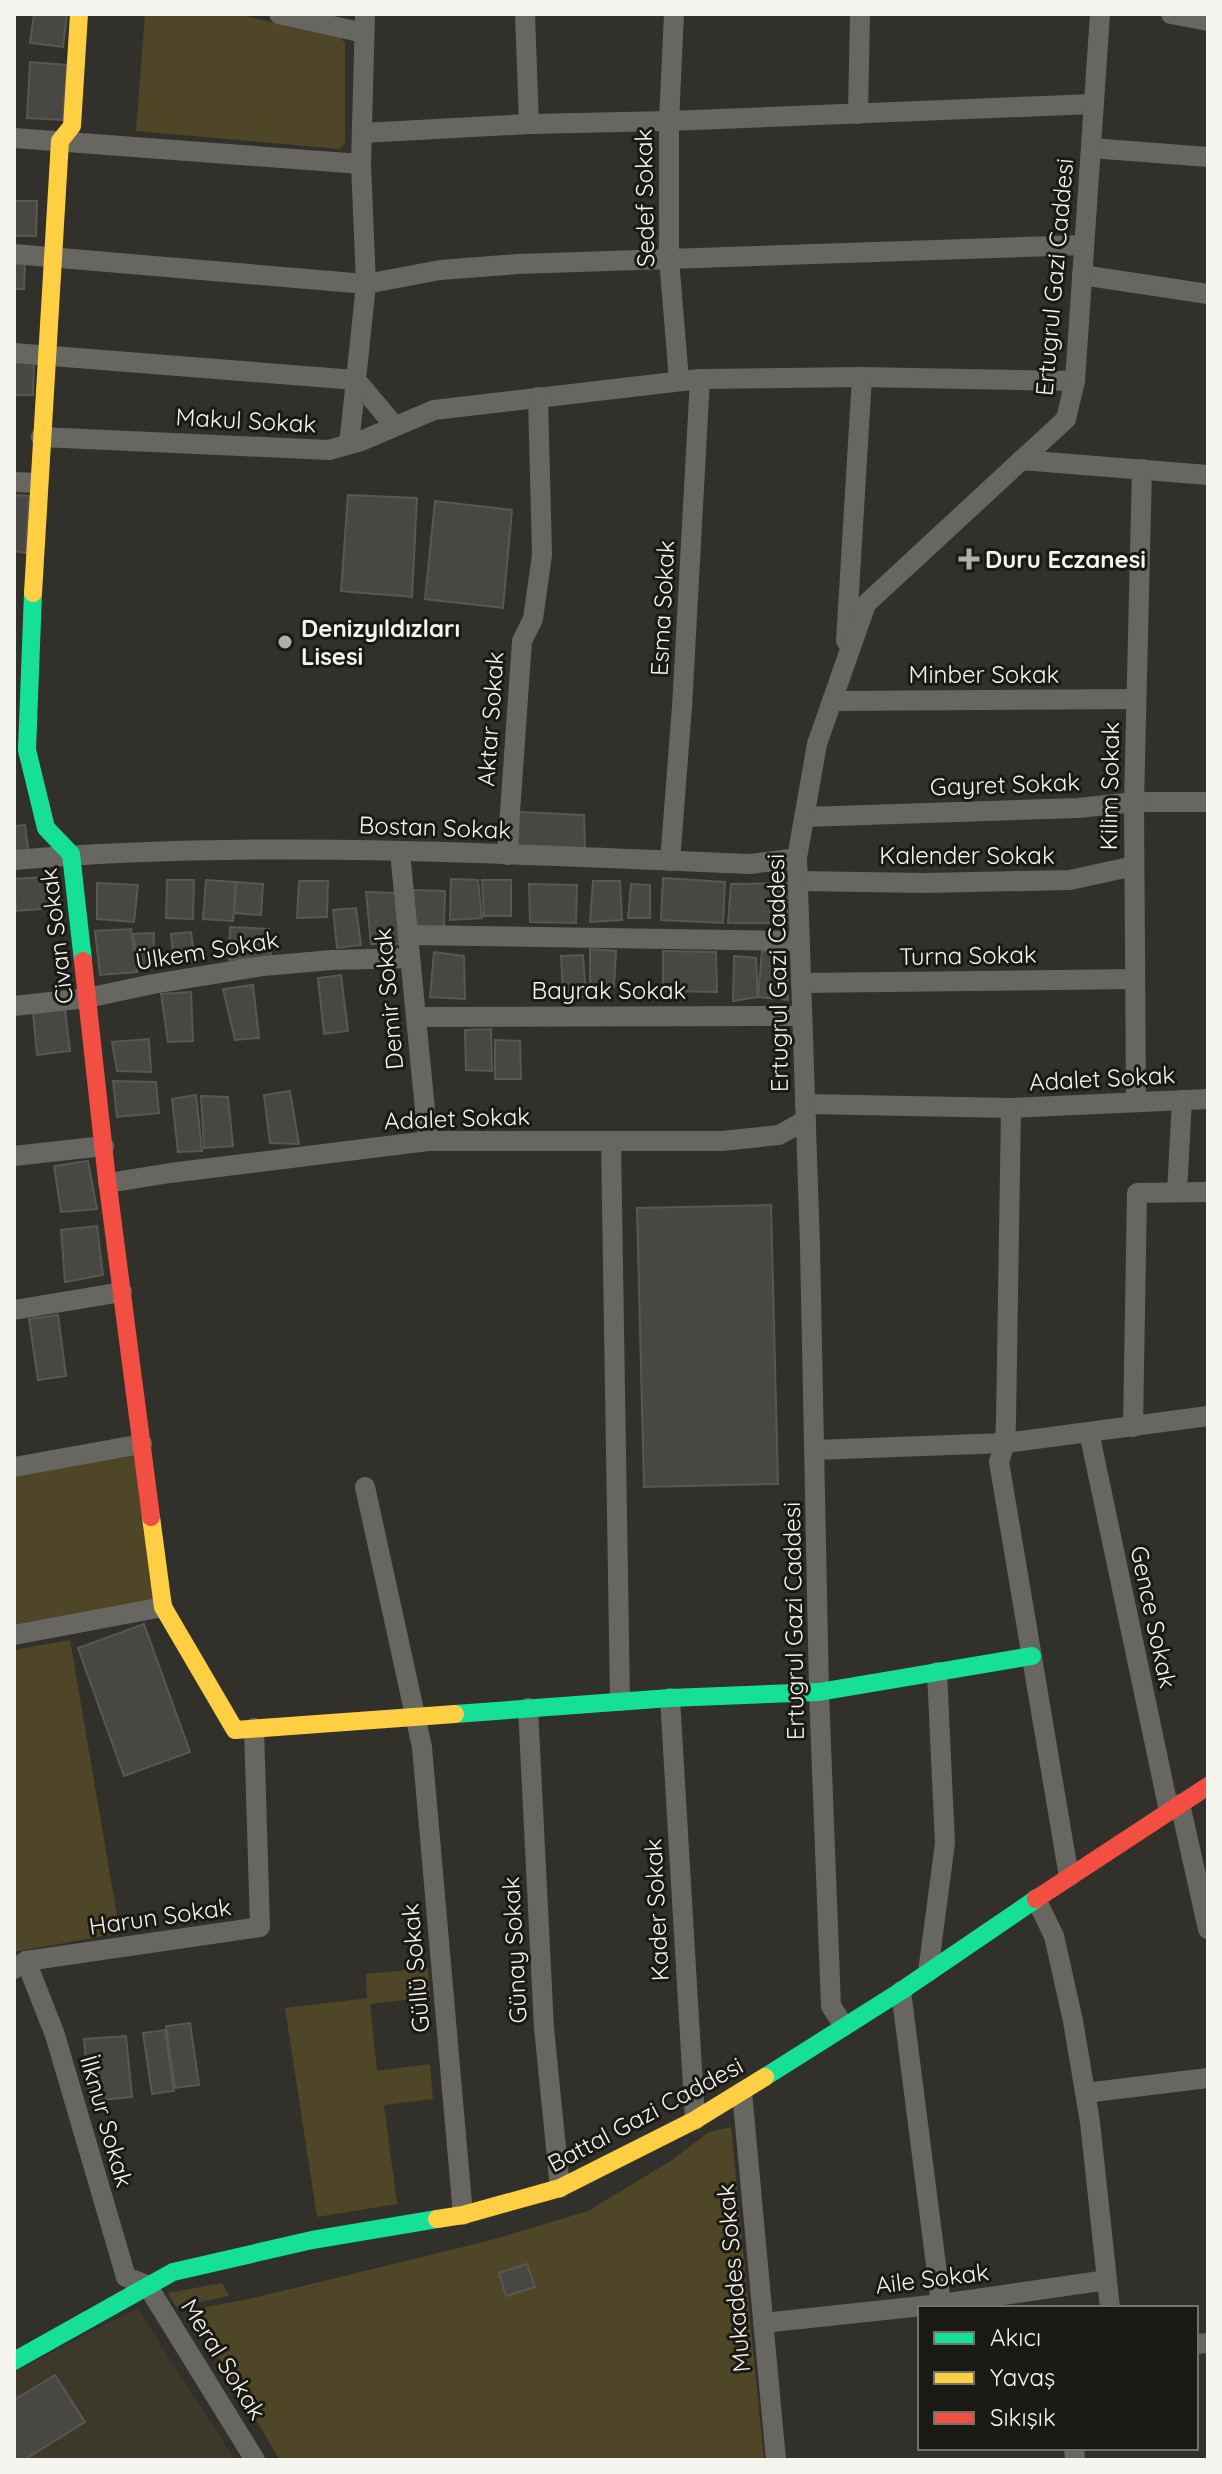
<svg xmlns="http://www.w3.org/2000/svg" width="1222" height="2474" viewBox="0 0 1222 2474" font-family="Quicksand,sans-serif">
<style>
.built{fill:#3d392a}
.green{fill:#4f4527}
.building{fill:#484743;stroke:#585752;stroke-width:2}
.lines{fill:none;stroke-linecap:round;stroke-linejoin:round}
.street{stroke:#676661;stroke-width:20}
.fast{stroke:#16e098;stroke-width:18}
.slow{stroke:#ffcf43;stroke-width:18}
.jam{stroke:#f24e42;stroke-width:18}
.poi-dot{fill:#b1afa9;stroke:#1a1914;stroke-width:3}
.labels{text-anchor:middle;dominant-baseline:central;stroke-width:6;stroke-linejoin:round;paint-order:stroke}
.street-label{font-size:24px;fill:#f6f4ee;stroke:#1a1914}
.poi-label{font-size:24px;font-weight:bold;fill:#f6f4ee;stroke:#1a1914;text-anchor:start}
</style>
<rect width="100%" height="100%" fill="#31302a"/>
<polygon class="built" points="137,2308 235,2460 14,2460 14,2372"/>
<g class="green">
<polygon points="145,14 235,14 340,37 345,43 345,143 340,149 136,131"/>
<polygon points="135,1456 160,1600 14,1626 14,1475"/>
<polygon points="70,1640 120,1933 14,1952 14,1650"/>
<polygon points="428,1968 430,1997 370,2004 377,2071 430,2064 433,2099 384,2105 397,2204 317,2217 285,2008 367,1998 366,1974"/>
<polygon points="731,2127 764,2460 280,2460 190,2310 258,2297 491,2240 588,2211 669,2162 709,2132"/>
<polygon points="222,2283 229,2296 176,2307 168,2293"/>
</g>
<g class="building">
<polygon points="34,14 67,14 63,47 30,43"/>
<polygon points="30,62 67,65 63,120 27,118"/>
<polygon points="14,201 37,201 36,236 14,236"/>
<polygon points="14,260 25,260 24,289 14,289"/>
<polygon points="14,358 34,358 33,395 14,395"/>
<polygon points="14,495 29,496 26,553 14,551"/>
<polygon points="348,495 417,498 412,597 341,591"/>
<polygon points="435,501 512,510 503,608 425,599"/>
<polygon points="519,812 584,815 585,848 518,845"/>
<polygon points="25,825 29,856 14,857 14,826"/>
<polygon points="47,877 51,908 16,911 14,879"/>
<polygon points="663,878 725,882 723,923 661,920"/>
<polygon points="451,879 478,880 482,918 450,920"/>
<polygon points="167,880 194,880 193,919 166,918"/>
<polygon points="206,880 236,882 233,921 203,919"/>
<polygon points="482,880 511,880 511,916 484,916"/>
<polygon points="299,881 328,881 327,917 297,918"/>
<polygon points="593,881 620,881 622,920 590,922"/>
<polygon points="236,882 263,884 261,915 234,913"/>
<polygon points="97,883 138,885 134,922 97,919"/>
<polygon points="786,883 788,923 728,923 731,884"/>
<polygon points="529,884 577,885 576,923 530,922"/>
<polygon points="631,884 650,885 650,918 628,918"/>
<polygon points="413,890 445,891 444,927 416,928"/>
<polygon points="366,892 396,893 399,944 371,944"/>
<polygon points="356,908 361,945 337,948 333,910"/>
<polygon points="230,927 269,929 271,957 229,960"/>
<polygon points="131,929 137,972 100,975 95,931"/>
<polygon points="191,932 195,961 174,963 171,934"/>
<polygon points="154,933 153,963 138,967 133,934"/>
<polygon points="590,949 616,951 614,987 590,989"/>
<polygon points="663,951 716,952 717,992 663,991"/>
<polygon points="762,951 786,953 788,1000 758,997"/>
<polygon points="434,952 464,956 465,999 430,997"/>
<polygon points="583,955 586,997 563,996 561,956"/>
<polygon points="734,956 756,958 758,997 733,1001"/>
<polygon points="341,975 348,1031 324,1034 318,978"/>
<polygon points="253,985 259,1038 235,1040 223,989"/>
<polygon points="191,992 193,1041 168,1042 161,994"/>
<polygon points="65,1009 70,1051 37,1055 33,1012"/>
<polygon points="491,1029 492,1071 466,1070 465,1030"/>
<polygon points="149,1039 151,1072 117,1071 112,1042"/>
<polygon points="495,1040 520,1041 521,1079 495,1079"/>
<polygon points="113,1081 156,1082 159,1113 117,1117"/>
<polygon points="290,1091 299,1144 270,1143 264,1095"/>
<polygon points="196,1095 202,1151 178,1152 172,1099"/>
<polygon points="201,1096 228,1097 233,1146 204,1148"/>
<polygon points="88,1161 97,1209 61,1212 54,1166"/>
<polygon points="771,1205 778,1484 644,1487 637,1208"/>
<polygon points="97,1226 103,1275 65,1282 61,1230"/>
<polygon points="58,1315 66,1376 38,1380 29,1319"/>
<polygon points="144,1624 190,1752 124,1776 78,1648"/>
<polygon points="190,2023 199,2085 175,2088 166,2026"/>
<polygon points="165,2030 174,2091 152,2094 143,2033"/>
<polygon points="126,2036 132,2097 90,2101 84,2039"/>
<polygon points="527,2264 535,2287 506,2296 499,2273"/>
<polygon points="55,2375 85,2422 24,2460 14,2460 14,2400"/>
</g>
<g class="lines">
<g class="street">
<polyline points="279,14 364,33"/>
<polyline points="365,14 361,164 366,284 356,380 394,425"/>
<polyline points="525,14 529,124"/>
<polyline points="674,14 669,121 669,259 679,380"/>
<polyline points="1171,14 1208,21"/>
<polyline points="858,114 860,14"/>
<polyline points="362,133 529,124 669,121 1094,104"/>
<polyline points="14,138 361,164"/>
<polyline points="1091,148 1208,157"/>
<polyline points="14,254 366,284 440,270 518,264 1084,245"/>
<polyline points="1082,275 1208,294"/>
<polyline points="14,353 356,380 349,444"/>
<polyline points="700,379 862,377 1075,381"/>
<polyline points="41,437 329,450 361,441 434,410 700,379 682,707 670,861"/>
<polyline points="1021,460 1208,475"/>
<polyline points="14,482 38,483"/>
<polyline points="846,641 862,377"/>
<polyline points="832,701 1136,699"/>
<polyline points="804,817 1078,808 1134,802 1208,802"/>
<polyline points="400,852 428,1141"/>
<polyline points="507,855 522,641 533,619 542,555 538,397"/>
<path d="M 14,860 C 258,839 506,854 750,864 L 797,858"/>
<polyline points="798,881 926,883 1070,880 1134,866"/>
<polyline points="408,935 800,941"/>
<polyline points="801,983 1135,979"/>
<polyline points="14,1006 87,998 153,984 263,966 332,960 410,958"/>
<polyline points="416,1017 802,1016"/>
<polyline points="1136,1102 1134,802 1142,469"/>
<polyline points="805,1104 1011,1108 1208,1099"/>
<polyline points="1011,1108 1006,1421 1005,1443 999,1462 1069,1877"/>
<polyline points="611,1141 620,1701"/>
<polyline points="14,1156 104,1146"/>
<polyline points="108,1183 170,1173 428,1141 722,1141 779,1135 806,1120"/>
<polyline points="1177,1192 1182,1100"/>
<polyline points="14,1310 122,1292"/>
<polyline points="1133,1427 1137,1193 1208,1192"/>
<polyline points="1089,1432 1169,1811"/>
<polyline points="815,1450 1005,1443 1208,1416"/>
<polyline points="14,1467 142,1444"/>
<polyline points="365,1487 422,1747 463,2215"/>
<polyline points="14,1635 163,1607"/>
<polyline points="670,1698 695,2120"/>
<polyline points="528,1708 544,2028 560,2188"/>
<polyline points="1180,1804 1208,1929"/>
<polyline points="1036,1899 1054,1936 1073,2021 1090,2122 1110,2308"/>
<polyline points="26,1961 55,2035 126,2277 147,2285 255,2460"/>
<polyline points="14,1969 26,1961 260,1927 254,1728"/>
<polyline points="928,1972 945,1843 937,1672"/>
<polyline points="901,1991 941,2304"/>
<polyline points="844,2026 831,2006 819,1692 810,1246 797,858 817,744 866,604 1066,419 1075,381 1100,14"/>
<polyline points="742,2092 776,2460"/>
<polyline points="1085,2093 1208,2078"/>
<polyline points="763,2323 941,2304 1107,2280"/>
<polyline points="1196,2344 1208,2343"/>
<polyline points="1074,2448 1075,2460"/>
</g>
<g class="fast">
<polyline points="33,593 27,750 46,828 71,854 83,961"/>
<polyline points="455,1714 670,1698 819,1692 1032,1656"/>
<polyline points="765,2077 901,1991 1036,1899"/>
<polyline points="14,2361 173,2272 312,2240 437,2219"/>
</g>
<g class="slow">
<polyline points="33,593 60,141 72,126 79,14"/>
<polyline points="151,1517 163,1607 235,1730 455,1714"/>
<polyline points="437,2219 463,2215 560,2188 695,2120 765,2077"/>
</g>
<g class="jam">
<polyline points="83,961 106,1171 151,1517"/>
<polyline points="1036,1899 1208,1786"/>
</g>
</g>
<g class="poi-dot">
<path d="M965 547h8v8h8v8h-8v8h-8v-8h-8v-8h8z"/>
<circle cx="285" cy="642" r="8"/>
</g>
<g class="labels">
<g class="street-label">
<text transform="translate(644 198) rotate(-91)">Sedef Sokak</text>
<text transform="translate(1054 277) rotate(-85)">Ertugrul Gazi Caddesi</text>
<text transform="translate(246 420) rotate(3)">Makul Sokak</text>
<text transform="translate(662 608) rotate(-87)">Esma Sokak</text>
<text x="984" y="674">Minber Sokak</text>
<text transform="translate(490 719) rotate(-86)">Aktar Sokak</text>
<text transform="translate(1005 784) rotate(-2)">Gayret Sokak</text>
<text transform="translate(1109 786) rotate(-89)">Kilim Sokak</text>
<text transform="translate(435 827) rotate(2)">Bostan Sokak</text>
<text x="967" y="855">Kalender Sokak</text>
<text transform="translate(56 936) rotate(-97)">Civan Sokak</text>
<text transform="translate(207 950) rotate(-9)">Ülkem Sokak</text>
<text transform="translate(968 955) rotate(-1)">Turna Sokak</text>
<text transform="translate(777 973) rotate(-91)">Ertugrul Gazi Caddesi</text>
<text x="609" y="990">Bayrak Sokak</text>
<text transform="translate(388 999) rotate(-95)">Demir Sokak</text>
<text transform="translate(1102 1078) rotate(-3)">Adalet Sokak</text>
<text transform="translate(457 1118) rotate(-2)">Adalet Sokak</text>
<text transform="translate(1154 1617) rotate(78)">Gence Sokak</text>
<text transform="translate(793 1621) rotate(-91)">Ertugrul Gazi Caddesi</text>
<text transform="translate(656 1910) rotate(-93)">Kader Sokak</text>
<text transform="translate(160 1916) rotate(-8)">Harun Sokak</text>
<text transform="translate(514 1950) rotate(-93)">Günay Sokak</text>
<text transform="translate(415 1968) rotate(-95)">Güllü Sokak</text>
<text transform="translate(645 2114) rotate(-28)">Battal Gazi Caddesi</text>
<text transform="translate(107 2121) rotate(74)">İlknur Sokak</text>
<text transform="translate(733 2278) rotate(-95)">Mukaddes Sokak</text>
<text transform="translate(932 2278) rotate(-7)">Aile Sokak</text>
<text transform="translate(224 2359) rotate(58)">Meral Sokak</text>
</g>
<g class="poi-label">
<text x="985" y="559">Duru Eczanesi</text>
<text x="301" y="628">Denizyıldızları<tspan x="301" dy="28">Lisesi</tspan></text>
</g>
</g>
<rect width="1222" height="2474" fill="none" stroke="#f6f4ee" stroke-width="32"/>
<rect x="918" y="2306" width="280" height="144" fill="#1a1914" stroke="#72716b" stroke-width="2"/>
<rect x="934" y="2332" width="40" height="12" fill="#16e098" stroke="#72716b" stroke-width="2"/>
<text x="990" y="2346" font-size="24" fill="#f6f4ee">Akıcı</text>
<rect x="934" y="2372" width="40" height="12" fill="#ffcf43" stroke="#72716b" stroke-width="2"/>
<text x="990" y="2386" font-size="24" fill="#f6f4ee">Yavaş</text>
<rect x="934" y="2412" width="40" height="12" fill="#f24e42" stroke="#72716b" stroke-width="2"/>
<text x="990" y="2426" font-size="24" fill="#f6f4ee">Sıkışık</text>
</svg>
